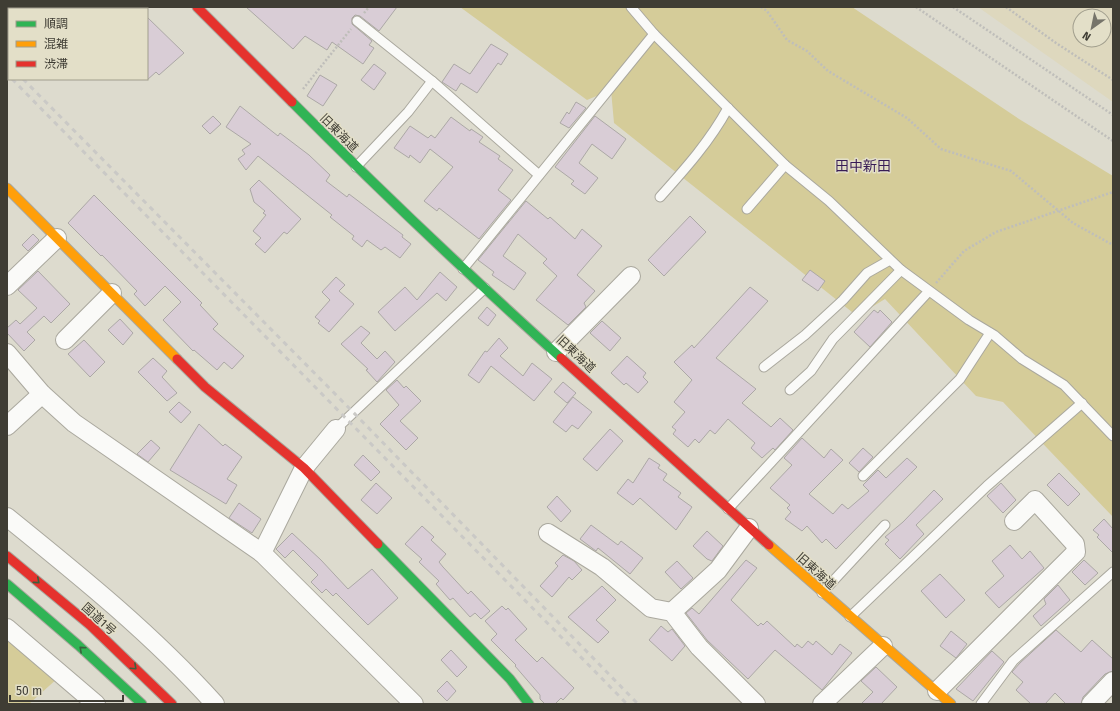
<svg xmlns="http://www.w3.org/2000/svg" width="1120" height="711" viewBox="0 0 1120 711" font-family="'Fira Sans','Noto Sans JP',sans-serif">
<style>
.green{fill:#d5cc99}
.sand{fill:#ded8be;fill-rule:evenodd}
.building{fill:#d9cdd6;stroke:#aca8a6}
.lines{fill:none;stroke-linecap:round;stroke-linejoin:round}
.lane-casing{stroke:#aaa89e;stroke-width:11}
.street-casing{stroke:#aaa89e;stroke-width:20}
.fast-casing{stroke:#aaa89e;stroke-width:11}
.slow-casing{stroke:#aaa89e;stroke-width:11}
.jam-casing{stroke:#aaa89e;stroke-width:11}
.path{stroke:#bfbeba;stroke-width:2.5;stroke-dasharray:2 2;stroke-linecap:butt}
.lane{stroke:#fafaf8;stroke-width:9}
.street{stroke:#fafaf8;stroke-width:18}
.fast{stroke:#30b455;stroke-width:9}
.slow{stroke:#ff9f0a;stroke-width:9}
.jam{stroke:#e5322d;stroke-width:9}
.rail{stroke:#cac9c6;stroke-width:3;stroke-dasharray:5 5;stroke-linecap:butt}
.oneway{stroke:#3a613e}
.labels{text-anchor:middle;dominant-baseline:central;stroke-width:3;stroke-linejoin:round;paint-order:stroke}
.street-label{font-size:12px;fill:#3f3d34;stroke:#e3dfc8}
.quarter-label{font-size:14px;fill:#381c55;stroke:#e3dfc8}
</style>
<rect width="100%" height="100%" fill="#dddbce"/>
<g class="green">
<polygon points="460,7 852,7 1019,119 1113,176 1113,517 1003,402 976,396 885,299 857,316 614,123 611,90 587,100"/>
<polygon points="7,635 59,677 29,704 7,704"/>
</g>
<path class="sand" d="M 978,7 L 1113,7 L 1113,102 ZM 1080,16 L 1104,16 L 1104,40 L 1080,40 Z"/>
<g class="building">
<polygon points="246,7 397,7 379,31 360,16 355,15 352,18 352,24 372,41 369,45 374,48 363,64 332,42 327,50 305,36 293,49"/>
<polygon points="147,17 184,53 159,75 156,72 147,80"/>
<polygon points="491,44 508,54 501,65 498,63 477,93 461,83 456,91 442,82 454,64 470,74"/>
<polygon points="374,64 386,73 374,90 361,80"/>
<polygon points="320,75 337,85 323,106 307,96"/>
<polygon points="576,102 586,108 569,128 560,123 567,112 569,114"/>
<polygon points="240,106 278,136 280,133 309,155 330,175 326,181 347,197 349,194 403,235 402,237 411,244 400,258 385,247 381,250 367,240 362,247 352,239 354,236 330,217 332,215 258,156 246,170 238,159 245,154 242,150 251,144 226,127"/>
<polygon points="213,116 221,124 210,134 202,126"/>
<polygon points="595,116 626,139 612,159 592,144 579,163 598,178 585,194 571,184 574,181 555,167"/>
<polygon points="451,117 470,131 471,129 483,137 479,142 500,156 498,159 513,170 498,190 511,200 479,239 439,208 437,211 424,201 453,167 430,149 420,163 410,155 409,158 394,148 410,126 428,138 431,135 435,138"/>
<polygon points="259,180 301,219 287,234 284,232 265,253 255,244 261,238 253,231 266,215 263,213 265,211 254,202 250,189"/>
<polygon points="94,195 202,303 200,305 218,324 213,329 244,356 232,369 224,362 217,370 194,350 193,351 163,320 181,302 165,286 145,306 134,294 137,291 102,255 101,256 68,223"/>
<polygon points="526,201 548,219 550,217 575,239 582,229 602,246 577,275 595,291 584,303 586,307 568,325 536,300 557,276 543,263 547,259 518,234 503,256 526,273 514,290 492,275 494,272 478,260"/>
<polygon points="690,216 706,232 664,276 648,260"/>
<polygon points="33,234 39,240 28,251 22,245"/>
<polygon points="810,270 825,281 818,291 802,280"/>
<polygon points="38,271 70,304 51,323 44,316 27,332 35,340 24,351 7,333 7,328 16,320 20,324 37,308 18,290"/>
<polygon points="440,272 457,287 446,301 437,293 395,331 378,312 405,287 417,300"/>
<polygon points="336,277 345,285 339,291 354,304 329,332 318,323 320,321 315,317 330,300 322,292"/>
<polygon points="750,287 768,301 716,358 756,389 742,403 771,427 780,418 793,430 775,450 773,448 762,458 751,448 755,443 728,419 715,434 710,430 699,443 695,439 688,447 673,434 676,430 672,427 685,412 674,402 692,380 674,362 692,345 694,348"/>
<polygon points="487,307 496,315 488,326 478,318"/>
<polygon points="874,310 878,313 880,310 892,322 870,347 854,332"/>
<polygon points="120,319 133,333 123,345 108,330"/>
<polygon points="602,321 621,338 610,351 590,333"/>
<polygon points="361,326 370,333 361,343 377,359 385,351 395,362 377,382 366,370 368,369 341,344"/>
<polygon points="499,338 508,348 500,356 523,376 532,363 552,379 534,401 491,366 479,383 468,375 485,351 487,352"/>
<polygon points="84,340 105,362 90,377 68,354"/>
<polygon points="627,356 646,373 643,377 648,382 638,393 626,383 624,385 611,373"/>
<polygon points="153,358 167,371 162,377 177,393 167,401 138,372"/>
<polygon points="397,380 404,388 406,386 421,401 400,421 418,438 406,450 380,424 399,405 386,390"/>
<polygon points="563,382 576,393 567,403 554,392"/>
<polygon points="573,397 592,412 578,429 572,425 566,432 553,422"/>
<polygon points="179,402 191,412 181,423 169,412"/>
<polygon points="199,424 223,446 225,444 242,457 227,479 237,485 226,504 170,470"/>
<polygon points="610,429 623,441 597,471 583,459"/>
<polygon points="802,438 824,458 831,449 843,460 809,494 833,514 842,504 848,509 869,491 863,485 878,470 886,478 907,458 917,467 836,549 826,539 822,543 807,526 802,531 785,519 791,512 787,508 790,505 770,488 792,465 784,458"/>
<polygon points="151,440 160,448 148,462 137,454"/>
<polygon points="863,448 873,457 859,472 849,463"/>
<polygon points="363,455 380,472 371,481 354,465"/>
<polygon points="649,458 660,465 658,468 667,474 663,480 681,493 678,497 692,507 676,530 640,498 633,505 617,493 628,479 633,483"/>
<polygon points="1059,473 1080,494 1068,506 1047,485"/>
<polygon points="376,483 392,498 377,514 361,500"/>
<polygon points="1001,483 1016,500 1003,513 987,496"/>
<polygon points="934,490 943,499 916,525 924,534 900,559 885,544 889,540 885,537 903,522"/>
<polygon points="557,496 571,511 561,522 547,507"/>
<polygon points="239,503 261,519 252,533 229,518"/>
<polygon points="1104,519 1113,529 1113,553 1097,537 1099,535 1093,530"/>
<polygon points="591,525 618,545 621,541 643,558 630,574 598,548 596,551 580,539"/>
<polygon points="422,526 434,537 431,540 446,554 439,562 443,567 468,594 471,591 490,611 481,619 475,613 470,617 453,598 450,600 436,584 439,581 419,562 422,559 405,544"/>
<polygon points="707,531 723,546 712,561 707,559 693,546"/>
<polygon points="292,533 321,560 348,589 372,569 398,598 368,625 336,593 333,596 326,589 322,593 311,582 318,575 293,550 285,558 276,549"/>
<polygon points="1010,545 1022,559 1030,551 1044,568 999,608 985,593 1004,576 992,561"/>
<polygon points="563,555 574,561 582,570 572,580 569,577 552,597 540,586 558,566 555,563"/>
<polygon points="746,560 757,568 731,600 758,626 761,623 763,625 767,621 795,647 797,644 802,648 808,641 813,645 816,641 832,655 840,644 852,653 822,690 775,650 748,679 707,640 686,613 692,608 699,614"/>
<polygon points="1084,560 1098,573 1085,585 1072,572"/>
<polygon points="677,561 693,578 681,589 665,572"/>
<polygon points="940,574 965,600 946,618 921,591"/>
<polygon points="1058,585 1070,600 1041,626 1033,616 1046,604 1044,599"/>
<polygon points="602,586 616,600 596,620 609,632 598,643 568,617"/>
<polygon points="502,606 506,610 508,608 527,629 515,640 537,662 542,657 574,688 563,700 561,698 555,704 545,704 540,699 540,695 515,666 516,665 491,640 497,634 485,621"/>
<polygon points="661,626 668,632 672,629 685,646 672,661 649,640"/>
<polygon points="1056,630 1081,652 1092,640 1113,659 1113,671 1105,674 1083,697 1081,704 1066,704 1055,693 1045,704 1031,704 1016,690 1023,682 1012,672 1020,663"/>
<polygon points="951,631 967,644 956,658 940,646"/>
<polygon points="451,650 467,667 457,677 441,660"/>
<polygon points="992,651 1004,662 973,701 956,689"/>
<polygon points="876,667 897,687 881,704 861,704 873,692 861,681"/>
<polygon points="447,681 456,691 447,701 437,691"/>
</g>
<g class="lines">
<defs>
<g id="lane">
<polyline points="631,7 654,34 785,165 829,201 901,270 969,320 994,335 1022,359 1064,385 1113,436"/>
<polyline points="357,21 432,81 539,175"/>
<polyline points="356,167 408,112 432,81"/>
<path d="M 660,197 C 686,168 710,141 728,108"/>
<polyline points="747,209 785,165"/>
<polyline points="463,269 654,34"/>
<polyline points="764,367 805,335 843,300 867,273 890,260"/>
<polyline points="790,390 811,371 833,339 901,270"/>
<polyline points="336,429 485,288"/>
<polyline points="863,476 960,379 990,333"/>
<polyline points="728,509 929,291"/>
<polyline points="822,593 885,525"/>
<polyline points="850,617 987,486 1082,403"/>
<polyline points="981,704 1013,661 1113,572"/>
</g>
<g id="street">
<polyline points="7,286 57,238"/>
<polyline points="65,340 112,293"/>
<polyline points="556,352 631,276"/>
<polyline points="7,353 42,394 74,423 262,553 414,704"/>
<polyline points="7,426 42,394"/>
<path d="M 7,517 C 80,576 152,634 215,704"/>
<polyline points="548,533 602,567 651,608 672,612 699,647 756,704"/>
<polyline points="262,553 304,468 336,429"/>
<polyline points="672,612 718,570 749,528"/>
<polyline points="7,628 96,704"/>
<polyline points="937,691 1076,552 1075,544 1035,500 1014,521"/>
<polyline points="822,704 883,646"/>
<polyline points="1091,704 1113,681"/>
</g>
<g id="fast">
<path d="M 292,102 C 379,190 469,275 561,358"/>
<polyline points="378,544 510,679 529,704"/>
<polyline points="7,584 78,645 142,704"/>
</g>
<g id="slow">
<polyline points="7,188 177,359"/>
<polyline points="769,545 951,704"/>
</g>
<g id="jam">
<polyline points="197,7 292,102"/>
<polyline points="561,358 769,545"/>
<polyline points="177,359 205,387 304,468 378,544"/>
<polyline points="7,556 90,625 172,704"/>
</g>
</defs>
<use href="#lane" class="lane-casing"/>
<use href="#street" class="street-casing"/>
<use href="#fast" class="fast-casing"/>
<use href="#slow" class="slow-casing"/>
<use href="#jam" class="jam-casing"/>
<g class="path">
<polyline points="761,7 767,11 787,40 807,51 828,71 907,118 941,149 1011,171 1073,223 1113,245"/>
<polyline points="916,7 1113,141"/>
<polyline points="953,7 1113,115"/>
<polyline points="1006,7 1056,43 1113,80"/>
<polyline points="364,13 369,7"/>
<polyline points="303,89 351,29"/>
<polyline points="936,283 964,251 996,232 1113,192"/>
</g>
<use href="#lane" class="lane"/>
<use href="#street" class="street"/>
<use href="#fast" class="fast"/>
<use href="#slow" class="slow"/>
<use href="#jam" class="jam"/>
<g class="rail">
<polyline points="7,62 9,64"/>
<polyline points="12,79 627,704"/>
<polyline points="23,79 353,412 638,704"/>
</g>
</g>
<defs><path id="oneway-chevron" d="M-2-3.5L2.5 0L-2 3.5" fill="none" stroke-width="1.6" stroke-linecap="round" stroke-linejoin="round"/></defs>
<g class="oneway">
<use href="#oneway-chevron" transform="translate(37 581) rotate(40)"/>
<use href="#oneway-chevron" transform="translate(82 649) rotate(-138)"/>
<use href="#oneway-chevron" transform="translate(134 667) rotate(43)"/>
</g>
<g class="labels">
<g class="street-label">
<text transform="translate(339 133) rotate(45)">旧東海道</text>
<text transform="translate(576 354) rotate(43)">旧東海道</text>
<text transform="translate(816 571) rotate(42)">旧東海道</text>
<text transform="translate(99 619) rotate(42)">国道1号</text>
</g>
<g class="quarter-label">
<text x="863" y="166">田中新田</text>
</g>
</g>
<rect width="1120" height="711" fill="none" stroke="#3f3d34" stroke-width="16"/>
<rect x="8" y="8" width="140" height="72" fill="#e3dfc8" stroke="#a19e8d"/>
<rect x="16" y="21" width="20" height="6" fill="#30b455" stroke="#a19e8d"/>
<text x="44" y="28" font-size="12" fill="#3f3d34">順調</text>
<rect x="16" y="41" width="20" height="6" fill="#ff9f0a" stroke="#a19e8d"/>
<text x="44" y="48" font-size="12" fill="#3f3d34">混雑</text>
<rect x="16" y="61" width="20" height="6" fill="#e5322d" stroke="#a19e8d"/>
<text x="44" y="68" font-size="12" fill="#3f3d34">渋滞</text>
<g transform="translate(1092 28) rotate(213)"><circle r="19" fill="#e3dfc8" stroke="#a19e8d"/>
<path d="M0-3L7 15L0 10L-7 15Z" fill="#76746a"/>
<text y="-6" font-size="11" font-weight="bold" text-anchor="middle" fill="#3f3d34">N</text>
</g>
<path d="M10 695v6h113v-6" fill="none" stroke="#3f3d34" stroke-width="2"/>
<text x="16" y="695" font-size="12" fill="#3f3d34" stroke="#e3dfc8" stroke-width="3" paint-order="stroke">50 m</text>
</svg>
